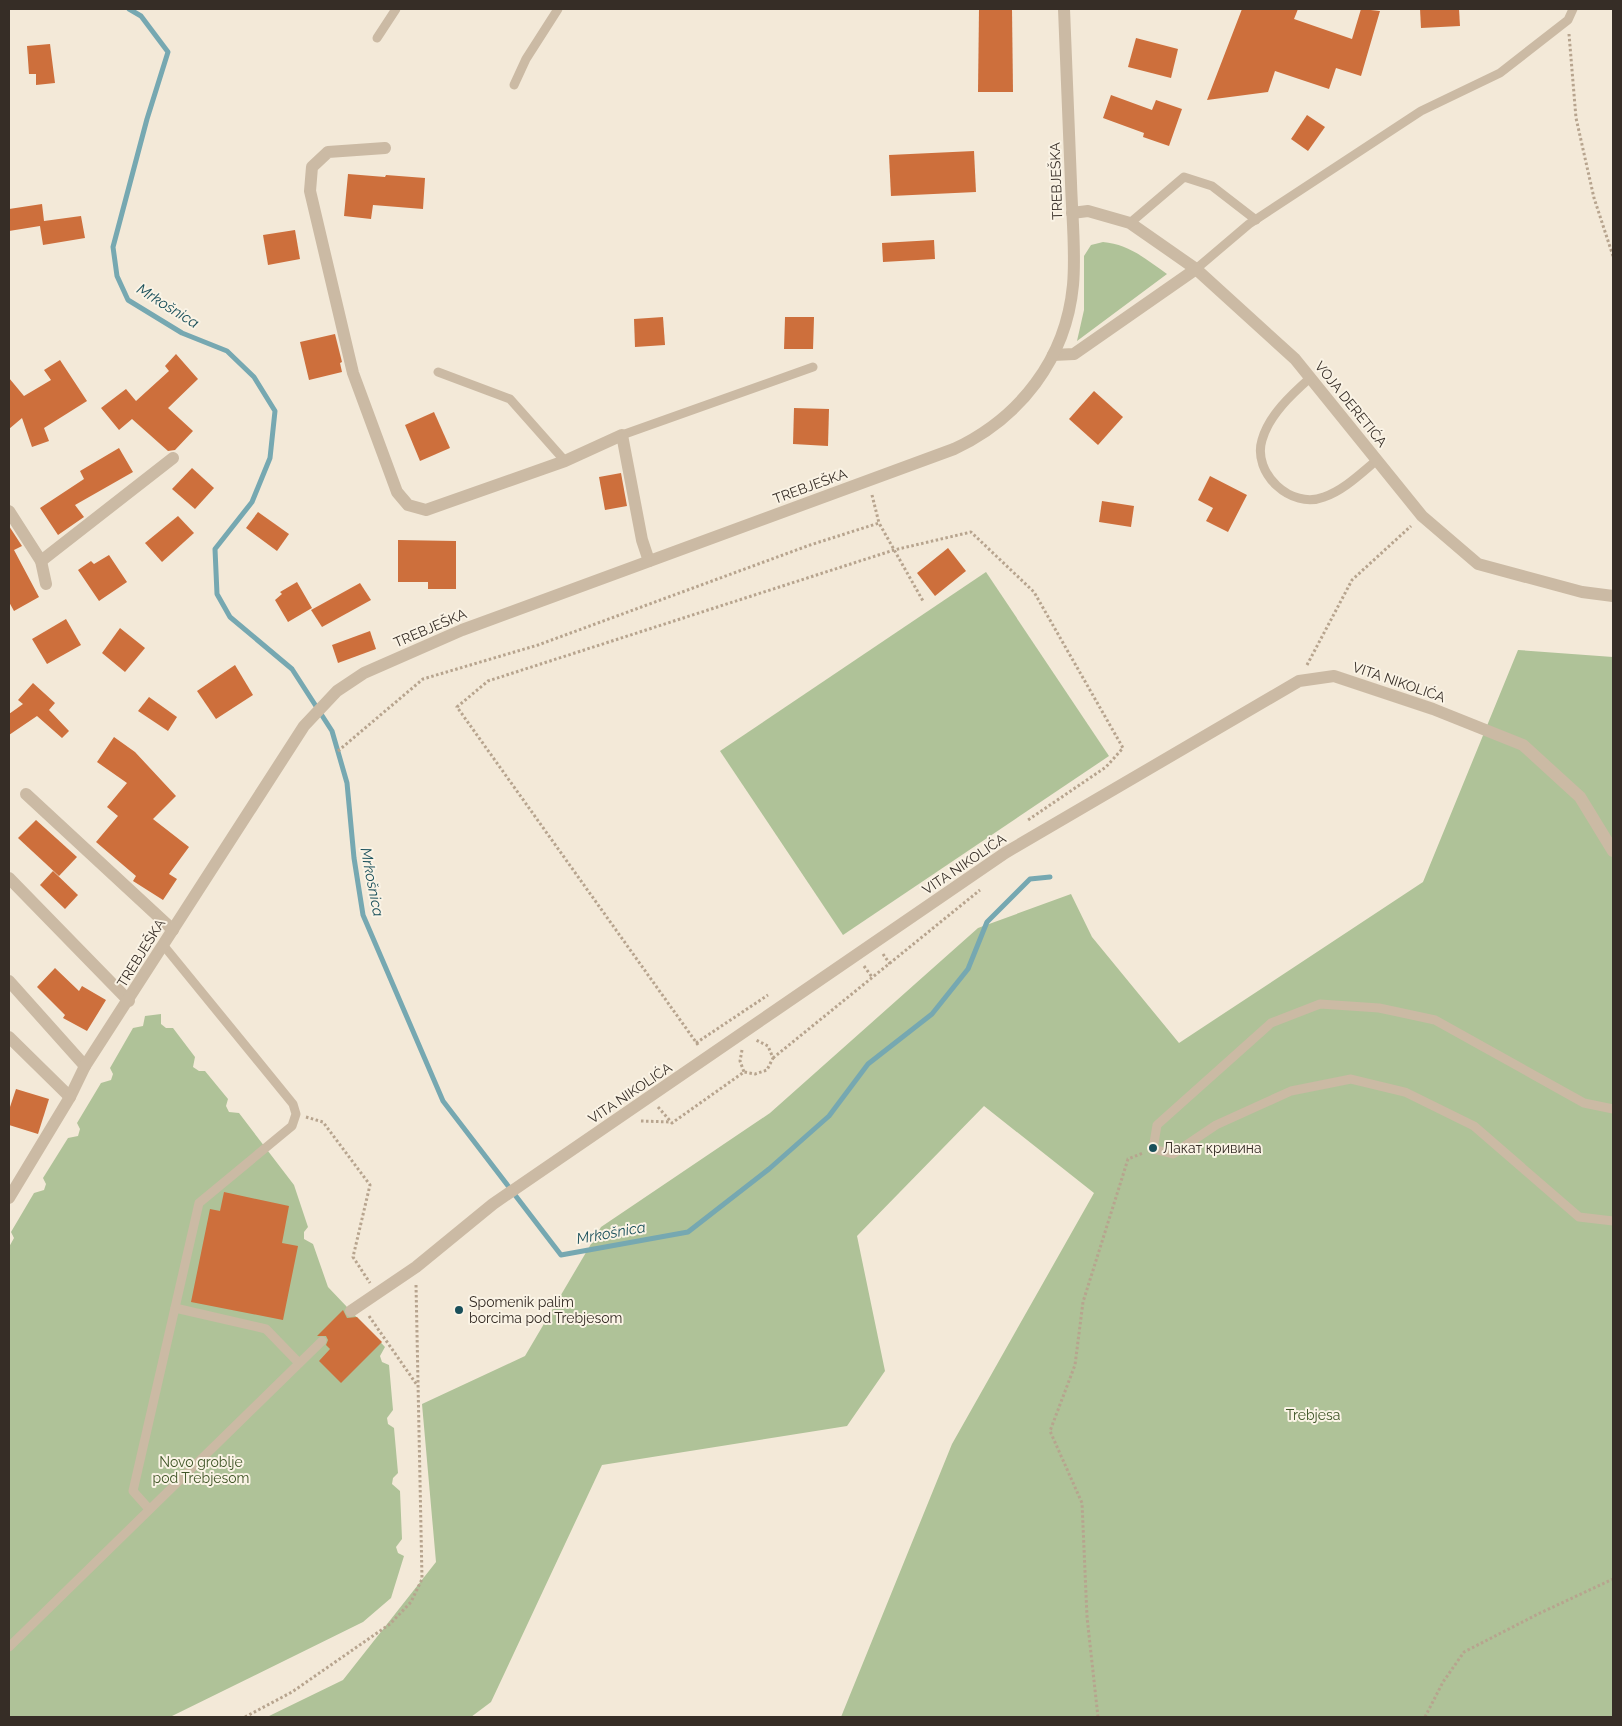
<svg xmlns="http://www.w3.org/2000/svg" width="1622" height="1726" viewBox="0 0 1622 1726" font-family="Raleway,sans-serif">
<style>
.green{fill:#afc298}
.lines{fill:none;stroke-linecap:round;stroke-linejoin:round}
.stream{stroke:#76a8b1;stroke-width:5}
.building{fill:#cd6f3c}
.path{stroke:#b7a48e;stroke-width:3;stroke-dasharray:2.5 2.5;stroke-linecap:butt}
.service{stroke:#cbbaa4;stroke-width:9}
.pedestrian{stroke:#cbbaa4;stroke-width:12}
.minor{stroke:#cbbaa4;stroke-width:12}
.poi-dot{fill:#194f5a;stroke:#faf3e5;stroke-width:2}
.labels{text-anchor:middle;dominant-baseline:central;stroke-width:4;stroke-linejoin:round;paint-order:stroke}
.street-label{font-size:14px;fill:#362d26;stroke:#faf3e5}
.poi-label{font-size:14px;fill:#362d26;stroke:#faf3e5;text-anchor:start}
.park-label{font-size:14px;fill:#405628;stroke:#faf3e5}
.water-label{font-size:15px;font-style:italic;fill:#194f5a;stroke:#faf3e5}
</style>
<rect width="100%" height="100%" fill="#f3e9d8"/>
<g class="green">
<path d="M 1103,242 C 1129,244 1147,260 1167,274 L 1077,341 L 1084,310 L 1084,256 L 1091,245 Z"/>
<polygon points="986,572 1109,756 843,935 720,751"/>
<polygon points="1518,650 1613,657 1613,1717 841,1717 952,1444 1094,1193 984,1106 857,1236 885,1371 847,1426 602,1465 491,1702 471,1717 267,1717 343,1680 436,1562 422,1404 525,1356 601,1227 770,1113 978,928 1071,894 1092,937 1179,1043 1423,882"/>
<polygon points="161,1014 161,1024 166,1028 173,1028 195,1057 193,1067 199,1071 205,1071 228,1099 226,1106 229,1112 239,1113 294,1185 308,1227 304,1232 304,1239 313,1244 328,1287 385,1347 380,1356 382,1362 389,1365 393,1410 387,1418 388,1424 394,1428 398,1473 393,1478 392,1484 400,1491 402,1539 396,1547 398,1553 404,1556 391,1598 363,1622 170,1717 9,1717 9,1247 14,1238 11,1232 34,1193 44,1190 46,1184 43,1178 68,1138 78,1136 80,1129 77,1123 101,1083 111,1080 113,1074 110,1068 133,1028 143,1026 145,1016"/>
</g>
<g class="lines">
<polyline class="stream" points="129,9 141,16 168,52 147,119 113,247 117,276 128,300 182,333 227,351 254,377 275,411 270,458 252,502 215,549 217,594 230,617 292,669 332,731 347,783 354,858 363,915 443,1101 561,1255 688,1232 769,1169 829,1116 868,1064 932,1014 968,969 987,922 1030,879 1050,877"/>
</g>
<g class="building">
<polygon points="979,9 1012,9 1013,92 978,92"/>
<polygon points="1242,9 1298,9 1294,19 1352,39 1361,9 1380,11 1361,76 1336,68 1329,89 1275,71 1268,92 1207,100"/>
<polygon points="1420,9 1459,9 1460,26 1421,28"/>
<polygon points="1136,38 1178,49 1171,78 1128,67"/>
<polygon points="50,44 55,83 36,85 36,74 29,74 27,46"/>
<polygon points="1111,95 1152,110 1156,100 1182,109 1169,146 1143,137 1144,133 1103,118"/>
<polygon points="1307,115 1325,127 1308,151 1291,139"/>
<polygon points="974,151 976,192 891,196 889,155"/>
<polygon points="348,174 385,177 386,175 425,178 423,209 373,205 371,219 344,216"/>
<polygon points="42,204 44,221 81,216 85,238 43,245 40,226 9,231 9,209"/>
<polygon points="295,230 300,259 268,265 263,235"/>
<polygon points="934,240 935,259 883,262 882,243"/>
<polygon points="663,317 665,345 635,347 634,319"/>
<polygon points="785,317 814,317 813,349 784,349"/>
<polygon points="335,334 342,362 340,363 342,372 309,380 300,342"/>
<polygon points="176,354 198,379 168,408 193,431 175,450 168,451 132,419 119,430 101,408 126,389 136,401 169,371 165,366"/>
<polygon points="60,360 87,401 44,428 49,441 32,447 22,418 9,429 9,378 24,396 51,380 44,370"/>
<polygon points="1094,391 1123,417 1098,445 1069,419"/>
<polygon points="794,408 829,409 828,446 793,444"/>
<polygon points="434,412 450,448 420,461 405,425"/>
<polygon points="119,448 133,472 75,505 84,517 58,535 40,508 84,479 80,471"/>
<polygon points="192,468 214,488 195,509 172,489"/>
<polygon points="621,473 627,506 605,510 599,477"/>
<polygon points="1210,476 1247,495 1228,532 1206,521 1213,508 1198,500"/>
<polygon points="1102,501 1134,506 1131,527 1099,522"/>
<polygon points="258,512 289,534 277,551 246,528"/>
<polygon points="178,516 194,533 162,562 145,543"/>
<polygon points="9,526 22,546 14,550 39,597 14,611 9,602"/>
<polygon points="398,540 456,541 456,589 428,589 428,582 398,582"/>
<polygon points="948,548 966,571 935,596 917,573"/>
<polygon points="109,555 127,582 99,601 78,570 91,561 94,564"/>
<polygon points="297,582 312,608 288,622 275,600 282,594 280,592"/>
<polygon points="360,583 371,600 322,627 311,610"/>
<polygon points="66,619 81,645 47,664 32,639"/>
<polygon points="120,628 145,648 125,672 102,653"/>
<polygon points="370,631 376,649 338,663 332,645"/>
<polygon points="235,665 253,695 216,719 197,691"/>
<polygon points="33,683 55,703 49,710 69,731 62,738 37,716 9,735 9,714 23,704 18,700"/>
<polygon points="149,697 177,717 168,731 138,711"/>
<polygon points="114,737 135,752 176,796 153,819 189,847 169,874 177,879 163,900 133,881 136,876 96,842 118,816 107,807 127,783 97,762"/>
<polygon points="36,820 77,857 59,876 18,838"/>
<polygon points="53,871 78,895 65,909 40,885"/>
<polygon points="55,968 79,991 82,986 106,1000 87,1031 63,1018 65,1015 37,987"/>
<polygon points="16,1089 49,1099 38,1134 9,1125 9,1110"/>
<polygon points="224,1192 289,1206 282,1243 298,1246 283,1320 191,1302 210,1209 220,1211"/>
<polygon points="343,1310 347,1318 357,1317 382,1342 341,1383 319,1361 330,1349 326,1345 328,1340 326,1336 317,1336"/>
</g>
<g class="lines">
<g class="path">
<polyline points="1569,34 1576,118 1594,198 1613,256"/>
<polyline points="872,495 879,523"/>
<polyline points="1307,665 1352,580 1411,526"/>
<polyline points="338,751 423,679 538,645 810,545 879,523 923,601"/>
<polyline points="883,954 890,964"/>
<polyline points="864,966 872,977"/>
<polyline points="696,1043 768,995"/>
<polyline points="698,1045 457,707 488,681 894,550 971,532 1034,592 1123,748 1106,767 1028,820"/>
<polyline points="742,1050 740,1061 744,1072"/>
<polyline points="773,1058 980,890"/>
<polyline points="658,1107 672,1123 744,1072 755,1074 767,1070 773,1058 768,1046 756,1040"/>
<polyline points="306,1117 323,1122 370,1185 353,1257 370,1283"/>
<polyline points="641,1121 670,1122"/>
<polyline points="369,1316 417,1385"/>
<polyline points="245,1717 292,1692 390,1624 411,1602 422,1579 416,1284"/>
<polyline points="1098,1717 1087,1617 1082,1503 1050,1431 1075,1365 1083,1302 1128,1159 1143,1153"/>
<polyline points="1425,1717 1443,1682 1464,1652 1538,1614 1613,1579"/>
</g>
<g class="service">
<polyline points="377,38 396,9"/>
<polyline points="514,85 526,59 558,9"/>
<polyline points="1130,223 1184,177 1212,186 1256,220"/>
<polyline points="1196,269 1249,224 1421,111 1500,73 1568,20 1573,9"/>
<polyline points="438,372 510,399 565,461"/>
<path d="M 1310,378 C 1292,394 1269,415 1262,440 C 1252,473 1291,510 1324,497 C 1344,490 1360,474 1377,460"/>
<polyline points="622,435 813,367"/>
<polyline points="1613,1109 1584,1103 1435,1020 1379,1008 1320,1004 1271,1023 1157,1125 1153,1149 1173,1154 1216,1125 1291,1091 1351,1079 1405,1092 1474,1126 1579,1217 1613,1221"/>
<polyline points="175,1308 266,1329 299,1363"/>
<polyline points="149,1509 133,1491 199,1203 292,1126 296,1114 293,1104 164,946"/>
<polyline points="9,1647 322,1341"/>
</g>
<polyline class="pedestrian" points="351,1311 416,1267 493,1204 1005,853 1299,681 1334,676 1433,709 1523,745 1580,797 1613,851"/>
<g class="minor">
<polyline points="385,148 328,152 312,167 310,191 353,373 397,492 408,505 426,510 565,461 622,435 642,540 649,561"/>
<polyline points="1072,213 1088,211 1130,223 1196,269 1295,359 1422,516 1478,564 1582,592 1613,596"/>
<polyline points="1053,355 1074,354 1196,269"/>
<polyline points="9,511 41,561 46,584"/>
<polyline points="41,561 173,458"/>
<polyline points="26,794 173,930"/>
<polyline points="9,878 129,1001"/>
<polyline points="9,981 85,1066"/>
<polyline points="9,1037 70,1097"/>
<path d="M 9,1198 L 70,1097 L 85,1066 L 304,726 L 337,691 L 364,673 L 462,630 L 954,449 C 1020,418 1066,359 1073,285 C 1076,252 1072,217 1071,183 C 1069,125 1066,67 1064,9"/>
</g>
</g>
<g class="poi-dot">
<circle cx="1153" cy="1148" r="5"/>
<circle cx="459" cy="1310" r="5"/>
</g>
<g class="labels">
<g class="street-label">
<text transform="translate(1056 181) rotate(-92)">TREBJEŠKA</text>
<text transform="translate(1351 404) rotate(51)">VOJA DERETIĆA</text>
<text transform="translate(810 486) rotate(-20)">TREBJEŠKA</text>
<text transform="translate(430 628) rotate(-23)">TREBJEŠKA</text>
<text transform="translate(1399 682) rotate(19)">VITA NIKOLIĆA</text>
<text transform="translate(964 864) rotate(-34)">VITA NIKOLIĆA</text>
<text transform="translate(141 953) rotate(-58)">TREBJEŠKA</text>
<text transform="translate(630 1093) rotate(-34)">VITA NIKOLIĆA</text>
</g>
<g class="poi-label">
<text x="1163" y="1148">Лакат кривина</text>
<text x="469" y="1302">Spomenik palim<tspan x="469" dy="16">borcima pod Trebjesom</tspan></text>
</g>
<g class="park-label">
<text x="1313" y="1415">Trebjesa</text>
<text x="201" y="1462">Novo groblje<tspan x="201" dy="16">pod Trebjesom</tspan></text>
</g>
<g class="water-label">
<text transform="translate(168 306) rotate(32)">Mrkošnica</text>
<text transform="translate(372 882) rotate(79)">Mrkošnica</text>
<text transform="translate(611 1233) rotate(-10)">Mrkošnica</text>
</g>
</g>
<rect width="1622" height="1726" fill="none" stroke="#362d26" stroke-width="20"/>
</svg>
